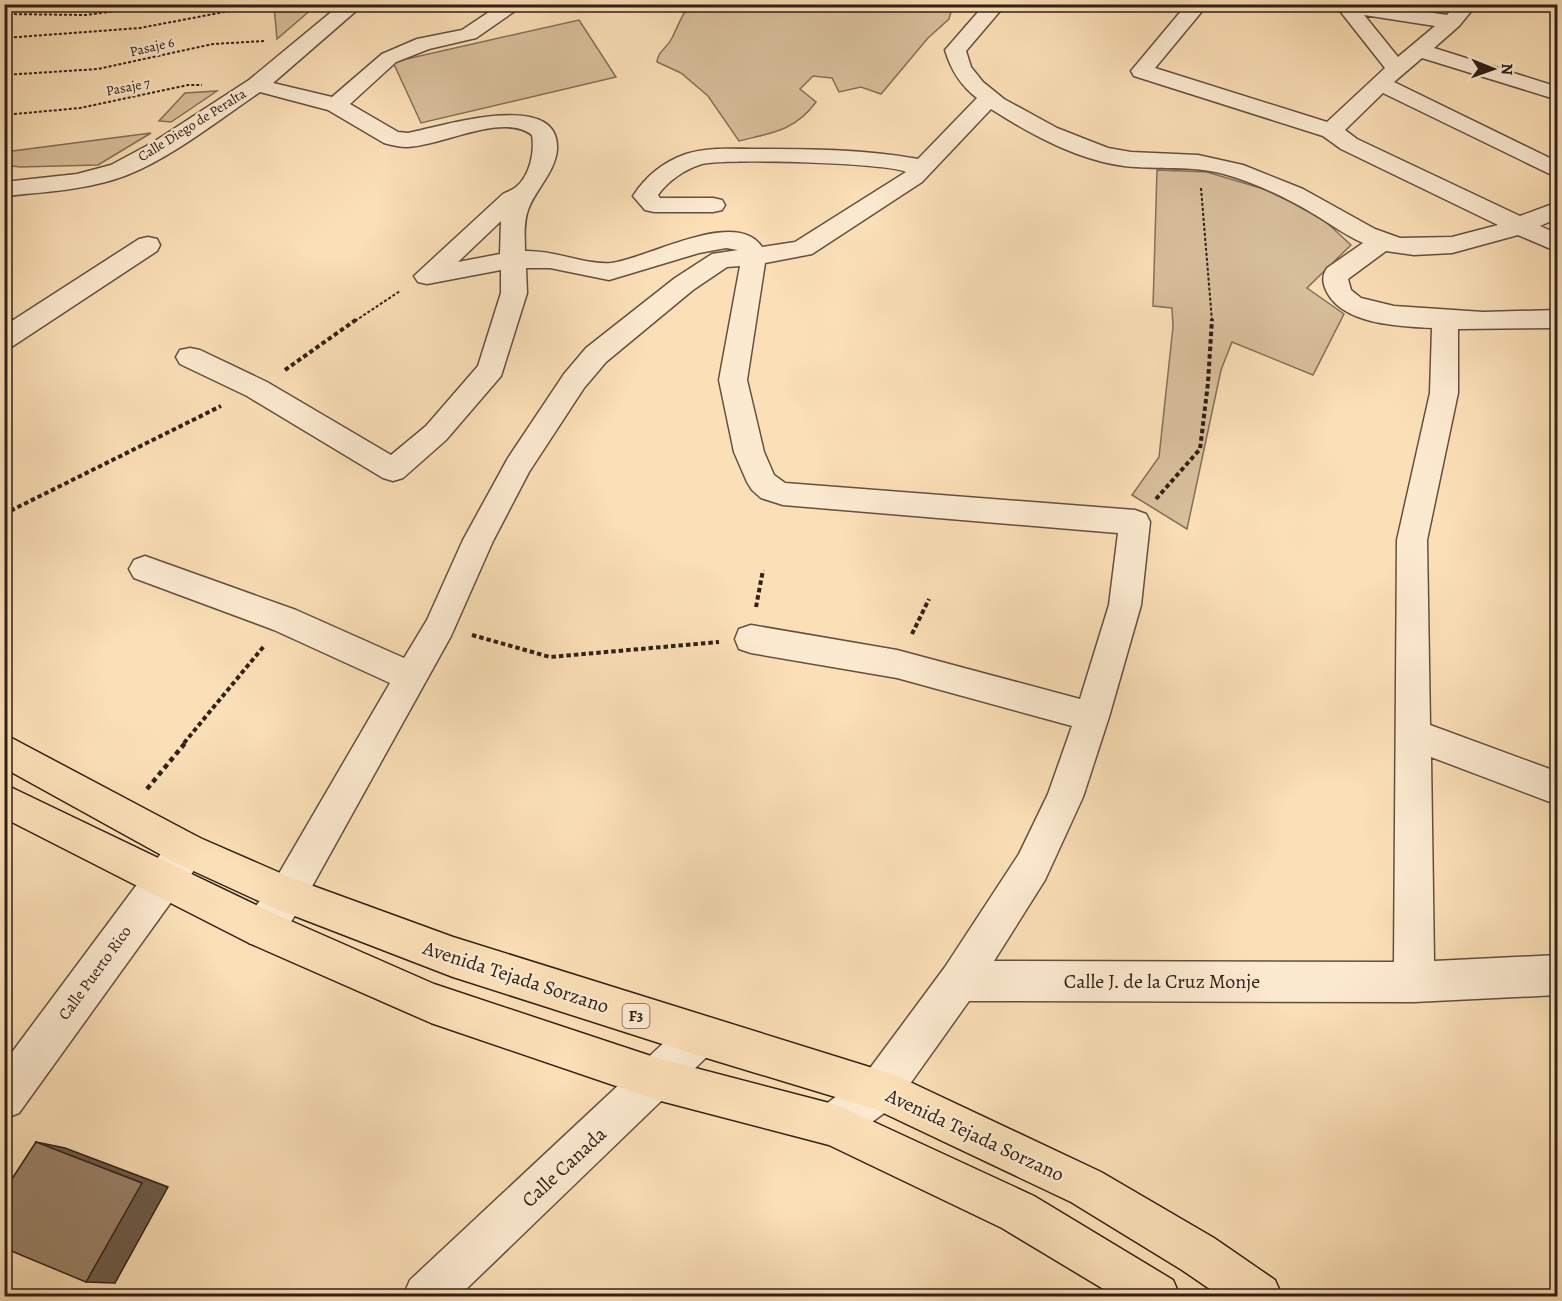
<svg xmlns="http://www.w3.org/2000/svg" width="1562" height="1301" viewBox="0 0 1562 1301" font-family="Alegreya,serif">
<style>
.green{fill:#d8bf9b;stroke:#847059;stroke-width:1.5}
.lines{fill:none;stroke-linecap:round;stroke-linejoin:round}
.minor-casing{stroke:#63503f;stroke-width:3}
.major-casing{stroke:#302017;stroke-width:3}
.path-far2{stroke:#302017;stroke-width:2;stroke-dasharray:3 2;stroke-linecap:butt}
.path-far1{stroke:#302017;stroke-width:4;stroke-dasharray:4.5 3;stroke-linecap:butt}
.path{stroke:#302017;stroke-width:4.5;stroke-dasharray:5 4;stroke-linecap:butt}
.minor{fill:#fcead0;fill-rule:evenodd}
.major{fill:#fbdfb6;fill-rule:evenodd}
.shaded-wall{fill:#6c5c4a;stroke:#302017;stroke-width:1.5}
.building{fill:#9a836a;stroke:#302017;stroke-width:1.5}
.labels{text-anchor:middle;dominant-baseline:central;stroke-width:4.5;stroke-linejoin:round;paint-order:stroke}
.far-street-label{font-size:14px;fill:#302017;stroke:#fcead0}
.shield{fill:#fcead0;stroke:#6d5d4e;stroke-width:1.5}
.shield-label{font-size:15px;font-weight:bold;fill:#302017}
.street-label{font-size:16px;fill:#302017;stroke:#fcead0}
.near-street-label{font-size:20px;fill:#302017;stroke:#fcead0}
</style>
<rect width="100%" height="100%" fill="#fbdfb6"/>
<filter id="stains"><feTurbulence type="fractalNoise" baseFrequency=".00333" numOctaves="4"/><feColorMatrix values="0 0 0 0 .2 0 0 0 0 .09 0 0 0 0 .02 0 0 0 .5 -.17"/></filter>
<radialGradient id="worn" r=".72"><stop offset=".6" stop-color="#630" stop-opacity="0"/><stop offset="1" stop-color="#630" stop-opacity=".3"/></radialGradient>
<g class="green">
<path d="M 690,4 L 953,4 L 953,5 L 949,19 L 928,38 L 881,94 L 861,87 L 839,92 L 832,78 L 813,76 L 800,89 L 816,102 C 795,131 771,133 739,141 L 708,96 L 681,73 L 657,62 C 658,51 667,48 672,38 C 678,26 681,16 690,4 Z"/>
<polygon points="274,6 300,6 312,9 277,39"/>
<polygon points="579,20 616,77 421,123 393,62"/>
<polygon points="217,91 171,122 159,121 185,93"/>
<polygon points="151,133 98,165 20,167 5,165 5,152"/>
<polygon points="1157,170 1207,172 1277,193 1324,220 1351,245 1307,288 1344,314 1313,375 1232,342 1221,370 1187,529 1132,495 1159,457 1173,327 1172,308 1153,306"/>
</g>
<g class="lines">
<defs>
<g id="minor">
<path d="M 341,4 L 364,4 L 273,83 L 332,97 L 382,54 L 417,39 L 462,30 L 501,4 L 525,4 L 476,38 L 429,49 L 396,62 L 350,104 L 398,132 L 408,133 C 439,127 560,88 557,149 C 556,171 535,190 528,210 C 523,224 525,238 525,251 C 556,250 584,265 611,263 C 647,259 736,207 762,247 L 795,242 L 906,172 C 892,163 723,158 702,164 C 685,169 668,181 658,195 L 660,198 L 713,198 L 722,200 L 725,205 L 722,210 L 713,212 L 654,212 L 645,210 L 633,196 C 646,176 663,162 686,154 C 708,147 730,149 754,149 C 809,149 863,149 918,159 L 977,98 C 960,85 951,70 945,50 L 985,4 L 1006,4 L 966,51 L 971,67 L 983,82 L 1004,99 L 1057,128 L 1108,148 L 1131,152 L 1198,155 L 1243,165 L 1303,189 L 1375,229 L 1400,238 L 1452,237 L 1498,225 L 1341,149 L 1323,136 L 1134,76 L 1131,71 L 1187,4 L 1208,4 L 1155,68 L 1327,122 L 1385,68 L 1340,11 L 1325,8 L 1322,4 L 1376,4 L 1447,15 L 1456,4 L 1477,4 L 1459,26 L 1434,48 L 1558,87 L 1558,100 L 1422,58 L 1394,82 L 1558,162 L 1558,178 L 1383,93 L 1345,130 L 1357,139 L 1520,216 L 1558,202 L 1558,218 L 1540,226 L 1558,234 L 1558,252 L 1518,235 L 1452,253 L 1414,255 L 1386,251 L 1348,279 L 1351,290 L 1361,298 L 1394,306 L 1483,312 L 1558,310 L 1558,328 L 1458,329 L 1458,393 L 1427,540 L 1430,725 L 1558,772 L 1558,805 L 1431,757 L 1434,961 L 1558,955 L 1558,995 L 1414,1002 L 969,1001 L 895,1105 L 848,1140 L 833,1146 L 818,1140 L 812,1125 L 818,1110 L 865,1075 L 945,967 L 1019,854 L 1048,794 L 1072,726 L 897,678 L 751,653 L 739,649 L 735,639 L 739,629 L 751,625 L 897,650 L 1080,699 L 1109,605 L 1118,533 L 783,505 L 761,498 L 752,490 L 747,482 L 734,452 L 719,380 L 740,266 L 727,267 L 693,290 L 606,362 L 584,388 L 529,472 L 493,541 L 451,636 L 300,908 L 277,943 L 263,948 L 249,943 L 244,929 L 249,915 L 274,882 L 390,683 L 274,630 L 134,578 L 129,569 L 134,560 L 145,556 L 296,610 L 404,658 L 427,620 L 463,540 L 508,458 L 564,374 L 586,348 L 675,278 L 712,254 L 738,250 L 726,248 L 699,253 L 609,280 L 550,268 L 526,268 L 527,293 L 501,376 L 446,440 L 403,478 L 393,481 L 383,478 L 247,396 L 180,364 L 176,357 L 180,350 L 190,348 L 200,350 L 267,382 L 391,455 L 426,426 L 478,366 L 501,293 L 501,270 L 427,284 L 418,282 L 414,276 L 503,194 C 506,192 513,190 516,187 C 530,176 535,151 532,135 C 503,112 442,146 407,147 C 400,147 391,145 384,143 L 328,110 L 260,92 C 220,119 171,158 127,175 C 88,190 45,192 4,196 L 4,182 L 77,174 L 111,165 L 152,143 L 249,80 ZM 1364,15 L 1435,26 L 1398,57 ZM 991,109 C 1030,134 1077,160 1124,166 C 1158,170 1191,165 1224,174 C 1255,183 1285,197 1312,213 C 1329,223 1345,235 1363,243 L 1327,268 C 1321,277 1323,285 1328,294 C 1346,325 1400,326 1432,328 L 1430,393 L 1397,540 L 1394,962 L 994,961 L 1045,880 L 1083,797 L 1109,717 L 1141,605 L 1150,522 L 1146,514 L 1135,510 L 785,483 L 774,475 L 764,452 L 747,380 L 765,263 L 812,254 L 922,182 ZM 501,221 L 500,254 L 458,262 Z"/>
<polygon points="148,237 157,239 160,245 157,251 13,346 4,348 4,326 139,239"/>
<polygon points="187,832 200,838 206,850 200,862 19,1113 4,1119 4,1063 150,867 174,838"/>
<polygon points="700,1016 714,1022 720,1036 714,1050 459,1296 403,1296 410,1280 686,1022"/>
</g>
<g id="major">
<polygon points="4,734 200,838 294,879 453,937 895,1075 1101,1172 1214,1238 1275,1280 1282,1296 1220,1296 1182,1270 1071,1202 875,1109 700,1056 453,977 274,908 174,862 4,768"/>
<polygon points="4,784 277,915 434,984 657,1058 833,1104 848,1110 1034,1196 1173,1280 1180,1296 1115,1296 1002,1228 829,1145 657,1100 431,1023 249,943 4,818"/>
</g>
</defs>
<use href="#minor" class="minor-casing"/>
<use href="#major" class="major-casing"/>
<g class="path-far2">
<polyline points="4,14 86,15 167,4"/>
<polyline points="4,38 140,28 266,4"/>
<polyline points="4,75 98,69 213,44 264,41"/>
<polyline points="4,115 80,108 188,85 202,85"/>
<polyline points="1201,188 1212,321"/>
<polyline points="355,321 400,291"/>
</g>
<g class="path-far1">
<polyline points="285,370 357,319"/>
<polyline points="1156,499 1200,449 1208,383 1212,319"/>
<polyline points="4,514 221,406"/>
<polyline points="756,607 763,570"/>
<polyline points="912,634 929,599"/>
<polyline points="472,635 550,657 719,642"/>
<polyline points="184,743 264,646"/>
</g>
<polyline class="path" points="147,789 186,742"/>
<use href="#minor" class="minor"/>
<use href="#major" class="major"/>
</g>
<polygon class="shaded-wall" points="36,1142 65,1148 168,1187 115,1283 86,1282"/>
<polygon class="building" points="36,1142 142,1183 86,1282 4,1248 4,1191"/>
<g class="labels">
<g class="far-street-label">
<text transform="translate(152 47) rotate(-13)">Pasaje 6</text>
<text transform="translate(128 87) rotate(-11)">Pasaje 7</text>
<text transform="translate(192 125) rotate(-32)">Calle Diego de Peralta</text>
</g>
<rect class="shield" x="622.5" y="1004" width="27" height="24" rx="4.5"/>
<g class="shield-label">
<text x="636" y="1016">F3</text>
</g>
<g class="street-label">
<text transform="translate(95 973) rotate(-54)">Calle Puerto Rico</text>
</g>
<g class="near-street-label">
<text transform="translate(516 977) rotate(18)">Avenida Tejada Sorzano</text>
<text x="1162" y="981">Calle J. de la Cruz Monje</text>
<text transform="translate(975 1135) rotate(25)">Avenida Tejada Sorzano</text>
<text transform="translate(564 1167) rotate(-43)">Calle Canada</text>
</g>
</g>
<rect width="1562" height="1301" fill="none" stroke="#fbdfb6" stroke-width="24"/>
<rect x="6" y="6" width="1550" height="1289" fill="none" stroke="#302017" stroke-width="3"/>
<rect x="12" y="12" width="1538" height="1277" fill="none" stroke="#302017" stroke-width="1.5"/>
<g transform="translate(1493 69) rotate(91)" stroke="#fcead0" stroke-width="4.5" paint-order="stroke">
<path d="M0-4.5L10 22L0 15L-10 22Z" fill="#302017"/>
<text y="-9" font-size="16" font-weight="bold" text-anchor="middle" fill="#302017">N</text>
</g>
<rect width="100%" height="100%" filter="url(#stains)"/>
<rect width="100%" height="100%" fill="url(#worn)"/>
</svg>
